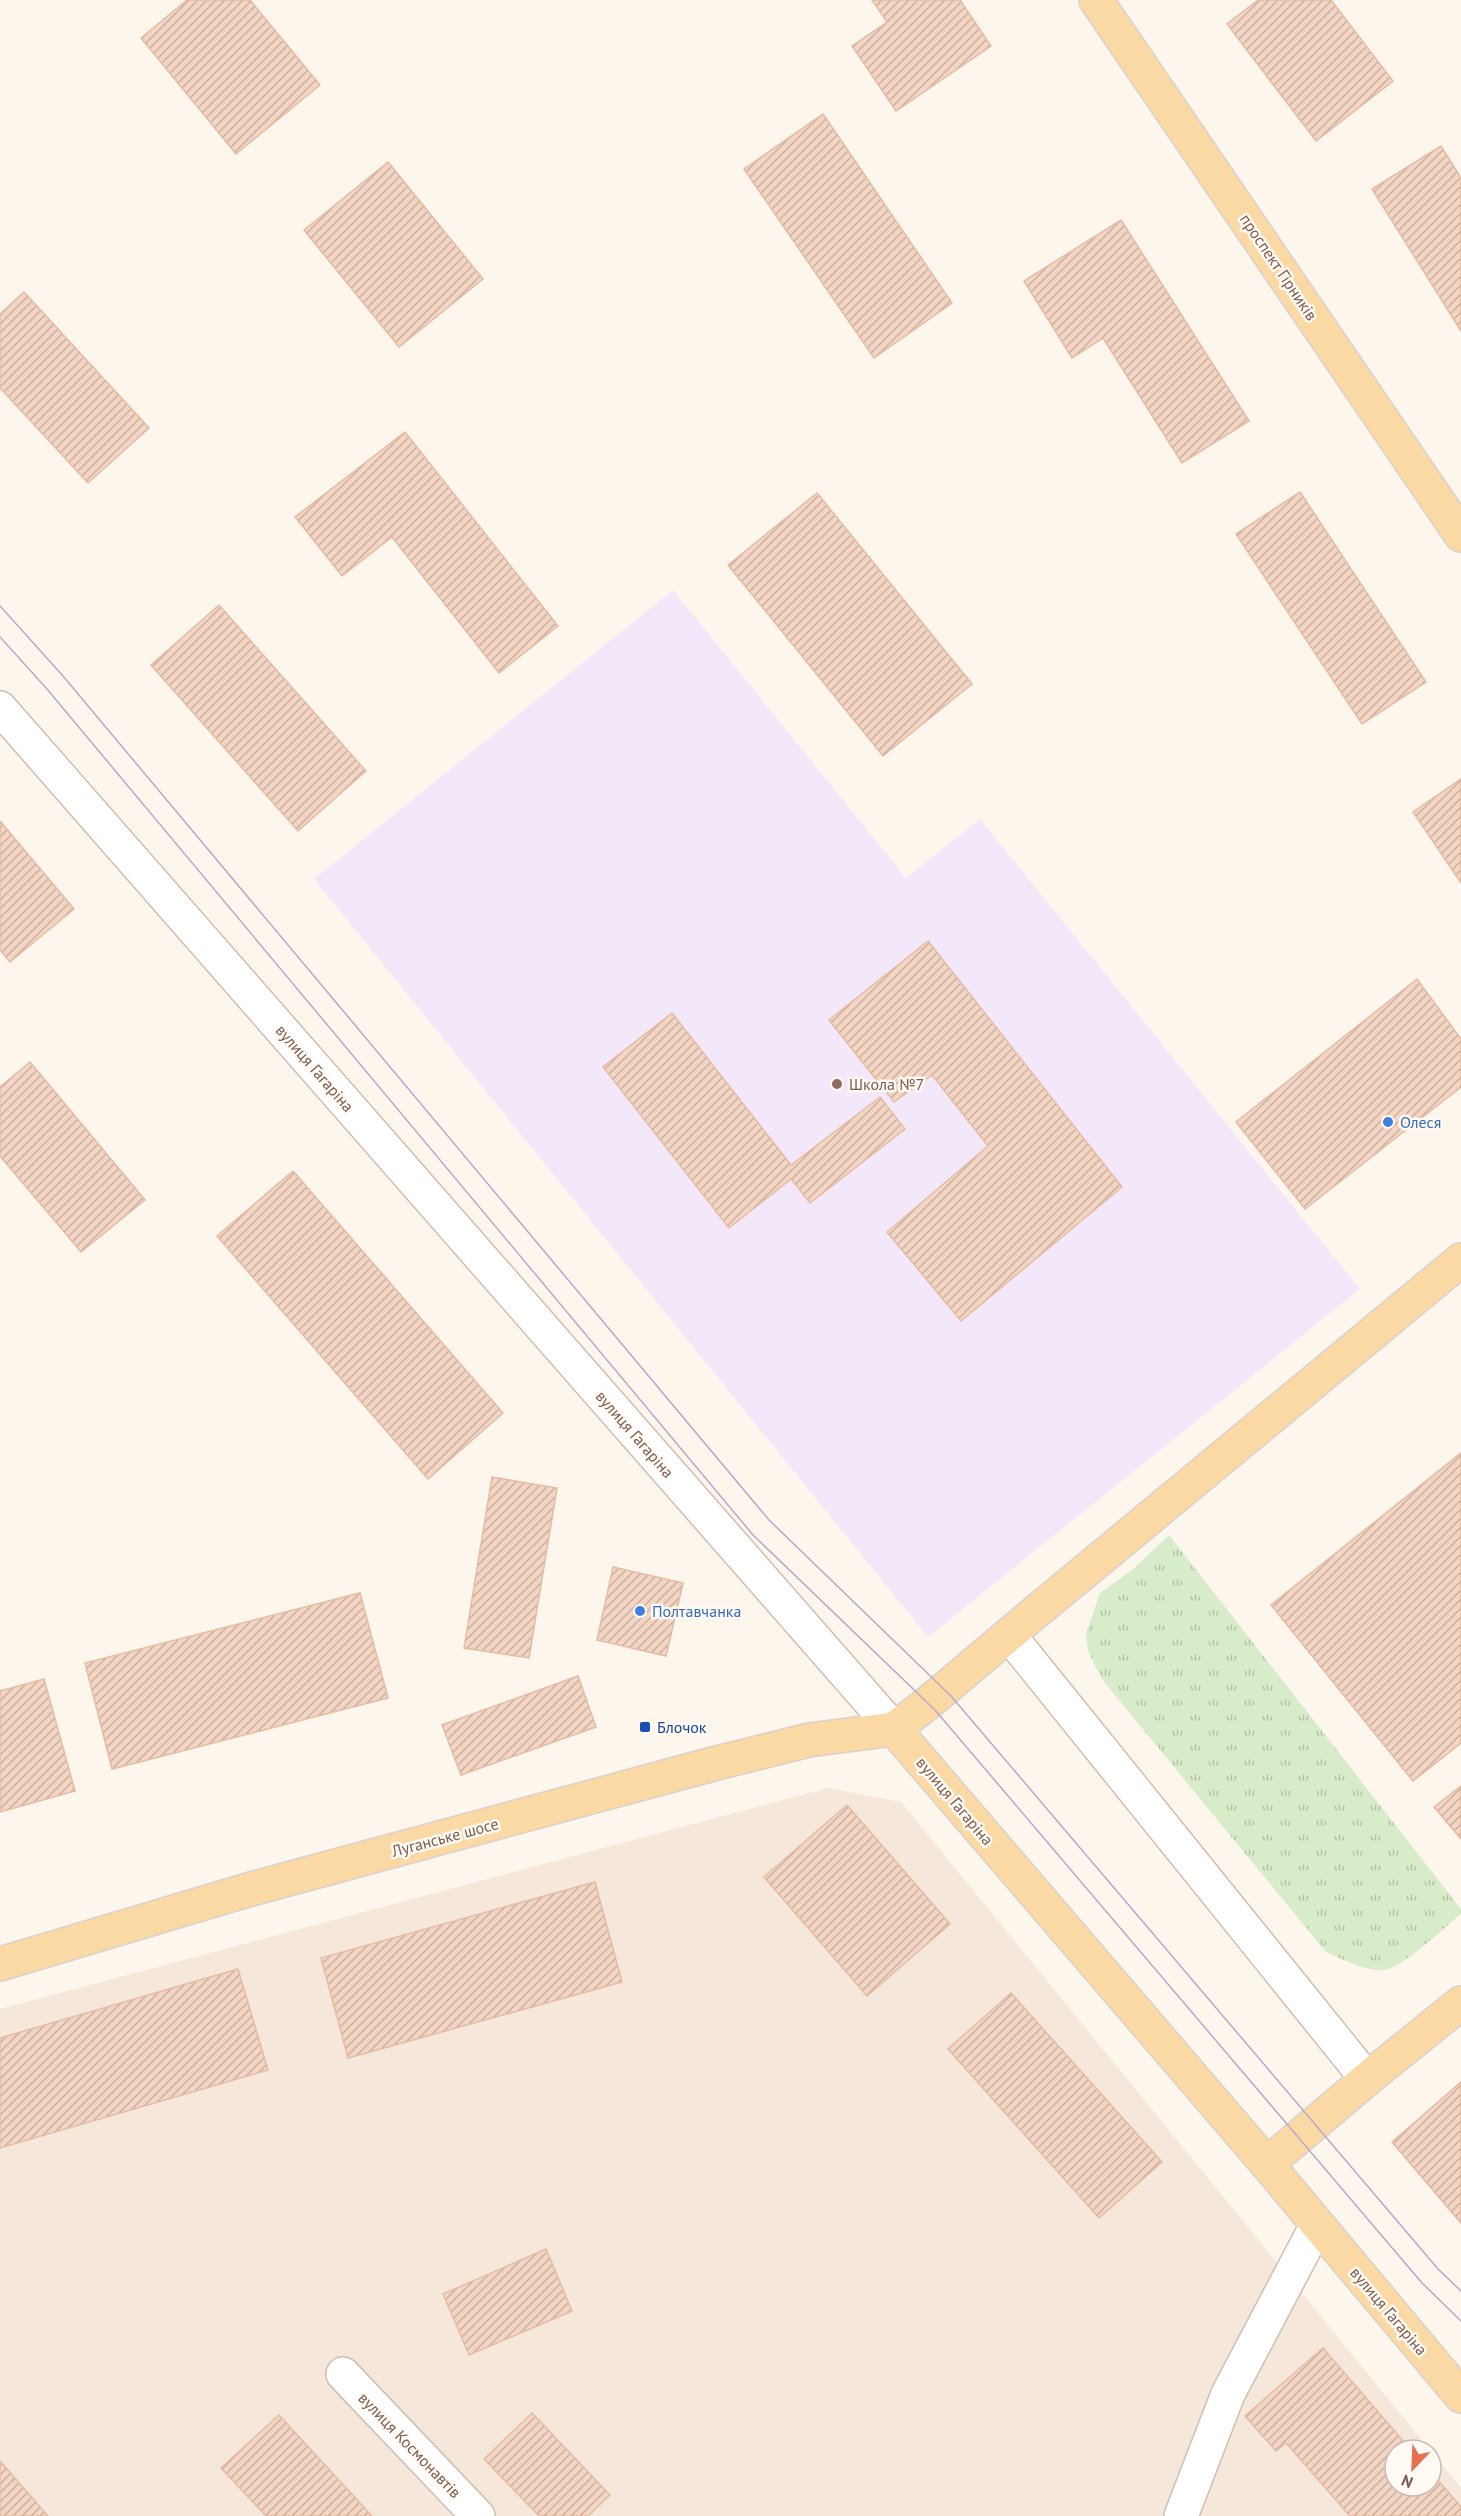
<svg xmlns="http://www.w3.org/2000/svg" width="1461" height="2516" viewBox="0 0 1461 2516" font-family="'PT Sans',sans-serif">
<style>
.residential{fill:#f5e8da}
.education{fill:#f3e8fa}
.park{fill:url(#park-tufts)}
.building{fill:url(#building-hatch);stroke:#e6bba3;stroke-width:1.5}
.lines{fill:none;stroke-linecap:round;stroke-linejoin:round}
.minor-casing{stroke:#d1beb0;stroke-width:36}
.major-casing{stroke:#dad1cd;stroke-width:36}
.minor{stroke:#fff;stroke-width:33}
.major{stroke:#fbd9a5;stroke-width:33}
.tram{stroke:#b9a8c9;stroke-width:1.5}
.education-dot{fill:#8d6e63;stroke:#fffaf3;stroke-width:2}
.shop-dot{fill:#3f7fe0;stroke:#fffaf3;stroke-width:2}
.transit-dot{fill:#1a4fb4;stroke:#fffaf3;stroke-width:2}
.labels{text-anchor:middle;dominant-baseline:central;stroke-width:5;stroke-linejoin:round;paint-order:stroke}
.street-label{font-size:16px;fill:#7a5c4d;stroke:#fffaf3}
.education-label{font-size:16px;fill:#785e54;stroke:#fffaf3;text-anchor:start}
.shop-label{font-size:16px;fill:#366cbe;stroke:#fffaf3;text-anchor:start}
.transit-label{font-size:16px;fill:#164399;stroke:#fffaf3;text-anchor:start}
</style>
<defs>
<pattern id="park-tufts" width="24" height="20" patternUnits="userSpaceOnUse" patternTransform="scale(1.5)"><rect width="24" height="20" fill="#d8ecc9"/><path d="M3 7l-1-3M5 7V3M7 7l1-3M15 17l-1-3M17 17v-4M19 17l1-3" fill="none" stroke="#b4c2a5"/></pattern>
<pattern id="building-hatch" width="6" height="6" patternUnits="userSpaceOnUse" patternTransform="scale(1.5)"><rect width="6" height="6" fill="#f3d5c3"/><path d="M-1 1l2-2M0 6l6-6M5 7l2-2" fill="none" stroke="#cab0a1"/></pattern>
</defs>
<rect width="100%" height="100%" fill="#fdf6ec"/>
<polygon class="residential" points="828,1788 901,1802 1430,2450 1395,2450 1395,2486 1431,2486 1431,2451 1461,2488 1461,2516 0,2516 0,2009"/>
<polygon class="education" points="673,590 906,878 980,819 1360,1289 928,1637 314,879"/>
<path class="park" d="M 1169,1535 L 1461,1909 L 1461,1914 C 1445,1927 1400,1970 1383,1970 C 1363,1971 1343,1959 1326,1952 L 1101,1678 L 1088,1651 L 1086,1634 L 1100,1593 L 1132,1570 Z"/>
<g class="building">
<polygon points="187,0 250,0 320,85 236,154 141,38"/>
<polygon points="872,0 960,0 991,46 896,111 852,46 887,22"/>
<polygon points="1258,0 1331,0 1393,81 1316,141 1227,24"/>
<polygon points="823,114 952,303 874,358 744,169"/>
<polygon points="1441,146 1461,178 1461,331 1372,189"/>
<polygon points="388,162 483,279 399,347 304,230"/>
<polygon points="1121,220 1249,421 1182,463 1103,338 1072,358 1024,281"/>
<polygon points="24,292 149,428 88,483 0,388 0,314"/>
<polygon points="405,432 558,626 499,673 392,537 342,576 295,517"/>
<polygon points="1300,492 1426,682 1362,724 1236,534"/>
<polygon points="817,493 972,684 883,756 728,565"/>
<polygon points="219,605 366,771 298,831 151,665"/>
<polygon points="1461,779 1461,883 1413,812"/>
<polygon points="0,821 74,909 10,962 0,950"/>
<polygon points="928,941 1122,1187 961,1321 887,1232 988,1146 932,1075 894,1102 829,1020"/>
<polygon points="1417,979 1461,1039 1461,1087 1305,1209 1236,1122"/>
<polygon points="672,1013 791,1165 880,1097 905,1129 810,1203 791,1179 729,1228 603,1067"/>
<polygon points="30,1062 145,1200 81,1252 0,1156 0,1087"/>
<polygon points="293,1171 503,1413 428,1479 217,1236"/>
<polygon points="1461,1453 1461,1743 1413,1781 1271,1605"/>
<polygon points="492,1477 557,1488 529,1658 464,1648"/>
<polygon points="613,1567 683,1583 666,1656 597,1640"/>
<polygon points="360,1593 388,1698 112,1769 85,1663"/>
<polygon points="578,1676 596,1727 461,1775 442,1725"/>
<polygon points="44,1679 75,1791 0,1812 0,1691"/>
<polygon points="1461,1786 1461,1839 1434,1807"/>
<polygon points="847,1805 950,1924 867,1996 764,1877"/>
<polygon points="595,1882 622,1982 348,2058 321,1958"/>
<polygon points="238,1969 268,2070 0,2148 0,2038"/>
<polygon points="1011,1993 1162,2162 1099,2218 948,2049"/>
<polygon points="1461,2082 1461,2223 1392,2142"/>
<polygon points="546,2249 572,2311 469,2355 443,2294"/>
<polygon points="1323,2348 1411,2450 1395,2450 1395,2486 1431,2486 1431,2472 1461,2507 1461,2516 1350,2516 1286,2443 1276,2451 1245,2416"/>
<polygon points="532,2413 610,2495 588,2516 539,2516 484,2459"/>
<polygon points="279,2415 372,2516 266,2516 221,2468"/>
<polygon points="0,2461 48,2516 0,2516"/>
</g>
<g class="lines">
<defs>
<g id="minor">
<polyline points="0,708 894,1729"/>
<polyline points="1009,1635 1367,2079"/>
<polyline points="343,2374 478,2516"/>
<polyline points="1181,2516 1228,2394 1317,2225"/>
</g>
<g id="major">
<polyline points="1096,0 1461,535"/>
<polyline points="894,1729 1267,2164 1461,2396"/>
<polyline points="0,1964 251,1889 713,1764 809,1740 894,1729 928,1703 1031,1616 1461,1260"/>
<polyline points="1267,2164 1367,2079 1461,2003"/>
</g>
</defs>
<use href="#minor" class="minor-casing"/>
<use href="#major" class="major-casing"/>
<use href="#minor" class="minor"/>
<use href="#major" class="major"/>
<g class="tram">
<polyline points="0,606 63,676 769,1520 951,1696 1438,2269 1461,2291"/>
<polyline points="0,637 47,689 753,1535 935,1710 1422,2283 1461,2321"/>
</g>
</g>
<circle class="education-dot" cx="837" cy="1084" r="6"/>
<g class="shop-dot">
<circle cx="1388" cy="1122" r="6"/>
<circle cx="640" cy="1611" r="6"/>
</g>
<rect class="transit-dot" x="639" y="1721" width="12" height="12" rx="3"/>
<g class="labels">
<g class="street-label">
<text transform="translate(1279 267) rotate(56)">проспект Гірників</text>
<text transform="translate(315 1068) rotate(49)">вулиця Гагаріна</text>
<text transform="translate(635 1434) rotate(49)">вулиця Гагаріна</text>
<text transform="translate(955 1801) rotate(50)">вулиця Гагаріна</text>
<text transform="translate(445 1837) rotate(-15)">Луганське шосе</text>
<text transform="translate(1389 2311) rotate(50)">вулиця Гагаріна</text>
<text transform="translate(410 2445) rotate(46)">вулиця Космонавтів</text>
</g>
<g class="education-label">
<text x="849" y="1084">Школа №7</text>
</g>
<g class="shop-label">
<text x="1400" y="1122">Олеся</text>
<text x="652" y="1611">Полтавчанка</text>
</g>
<g class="transit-label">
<text x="657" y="1727">Блочок</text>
</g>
</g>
<g transform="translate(1413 2468) rotate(203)"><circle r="28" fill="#fffaf3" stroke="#cabbb1" stroke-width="1.5"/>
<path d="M0-4.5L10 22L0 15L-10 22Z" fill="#e76f51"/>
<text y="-9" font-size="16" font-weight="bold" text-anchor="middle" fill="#7a5c4d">N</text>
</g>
</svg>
